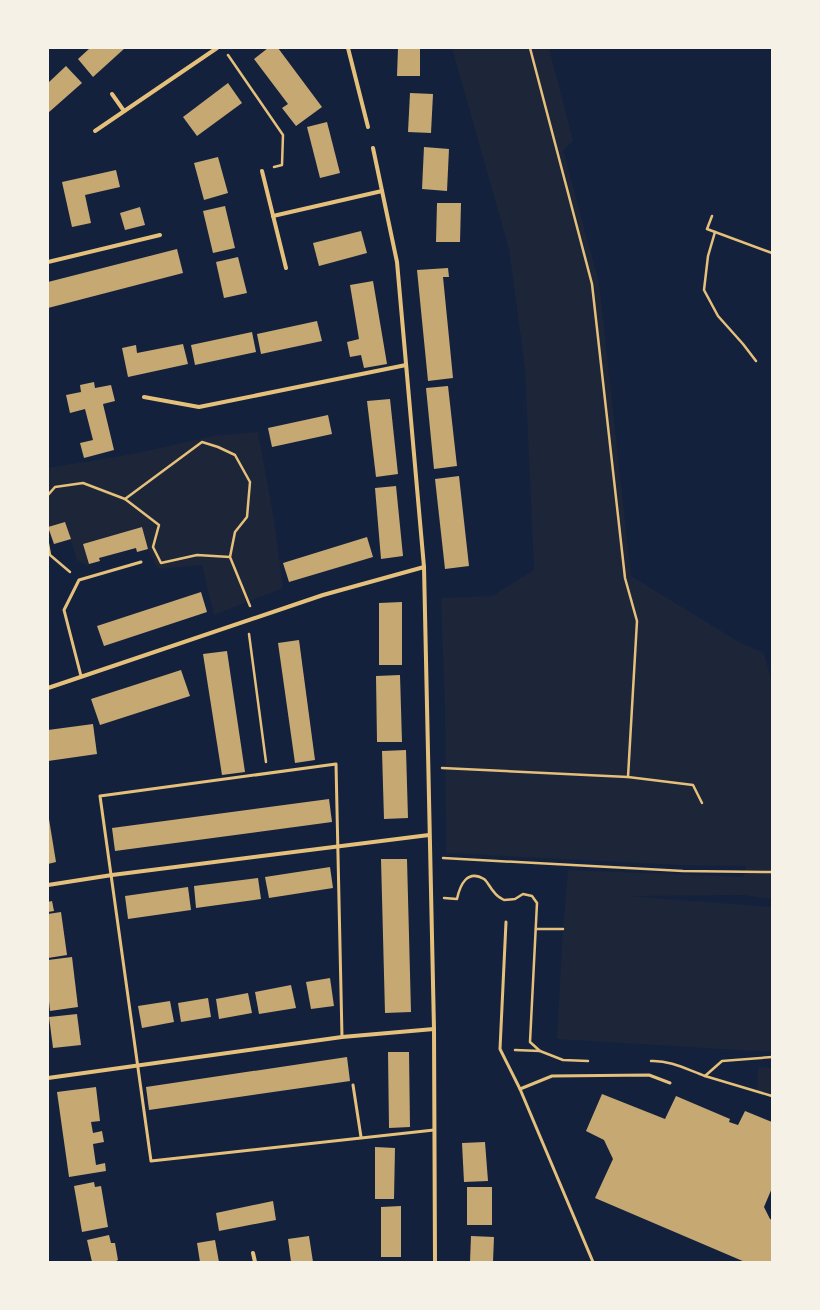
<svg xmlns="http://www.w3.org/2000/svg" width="820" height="1310" viewBox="0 0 820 1310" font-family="'Archivo Narrow',sans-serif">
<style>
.green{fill:#1d2539}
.building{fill:#c6a872}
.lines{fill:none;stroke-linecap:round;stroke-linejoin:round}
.path{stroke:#e5c07b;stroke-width:2.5}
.service{stroke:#e5c07b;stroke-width:3}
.minor{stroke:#e5c07b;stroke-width:4}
</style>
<rect width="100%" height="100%" fill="#14213d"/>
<g class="green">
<polygon points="452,48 549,48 573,141 563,150 599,283 631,576 739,642 764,653 772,683 772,899 743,895 629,896 772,907 772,1052 557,1039 563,929 568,870 743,877 746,866 679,865 446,853 445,704 441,598 492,596 534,570 525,368 509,249"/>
<polygon points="258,432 274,520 283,588 214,615 202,565 158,569 148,549 142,527 83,544 89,564 87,566 77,560 65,522 48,527 48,468 133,454 213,436"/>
<polygon points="758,1067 772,1068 772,1096 757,1091"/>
</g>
<g class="building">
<polygon points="90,48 125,48 93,77 78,59"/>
<polygon points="268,48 278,48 322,107 296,126 282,108 288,104 254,59"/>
<polygon points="398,48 420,48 420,76 397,76"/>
<polygon points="66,66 82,83 48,113 48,83"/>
<polygon points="228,83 242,103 197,136 183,117"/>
<polygon points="410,93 433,94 431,133 408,132"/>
<polygon points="327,122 340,173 320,178 307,127"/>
<polygon points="424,147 449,149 447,191 422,189"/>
<polygon points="218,157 228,193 204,200 194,163"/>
<polygon points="116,170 120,187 85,195 91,223 72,227 62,182"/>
<polygon points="437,203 461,203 460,242 436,242"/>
<polygon points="225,206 235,248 213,253 203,211"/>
<polygon points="140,207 145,225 125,230 120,213"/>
<polygon points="361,231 367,253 319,266 313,243"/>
<polygon points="177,249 183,273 48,308 48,282"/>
<polygon points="238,257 247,293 224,298 216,262"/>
<polygon points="448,268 449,277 443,277 453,378 428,381 417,270"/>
<polygon points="373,281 387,364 364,368 361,355 350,357 347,342 359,339 350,285"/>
<polygon points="317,321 322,341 261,354 257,334"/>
<polygon points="252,332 256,352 195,365 191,345"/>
<polygon points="183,344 188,364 128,377 122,348 136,345 137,353"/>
<polygon points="94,382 95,388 111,385 115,401 103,404 114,450 84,458 80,443 93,440 85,409 70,413 66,395 81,392 80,385"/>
<polygon points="448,386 457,466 434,469 426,388"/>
<polygon points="390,399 398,474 376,477 367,401"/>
<polygon points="328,415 332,434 272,447 268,428"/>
<polygon points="459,476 469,566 445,569 435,479"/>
<polygon points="396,486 403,556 381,559 375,488"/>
<polygon points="65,522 71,539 54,544 48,527"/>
<polygon points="142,527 148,549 137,552 136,548 99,558 100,561 89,564 83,544"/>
<polygon points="367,537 373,557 289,582 283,563"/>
<polygon points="201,592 207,612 104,646 97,626"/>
<polygon points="402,602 402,665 379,665 379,603"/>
<polygon points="299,640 315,760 295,763 278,643"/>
<polygon points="227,651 245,772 222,775 203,654"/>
<polygon points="181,670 190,696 100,725 91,699"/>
<polygon points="400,675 402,742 377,742 376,676"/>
<polygon points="93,724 97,754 48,761 48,730"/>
<polygon points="406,750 408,818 384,819 382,751"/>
<polygon points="329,799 332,822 115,851 112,828"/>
<polygon points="48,813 56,862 48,864"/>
<polygon points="381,859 407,859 411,1012 385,1013"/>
<polygon points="330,867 333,888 269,898 265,877"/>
<polygon points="258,878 261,899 196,908 194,886"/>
<polygon points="188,887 191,910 128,919 125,896"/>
<polygon points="52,901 54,911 48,912 48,902"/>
<polygon points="61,912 67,955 48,958 48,914"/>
<polygon points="72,957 78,1007 50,1011 48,992 48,960"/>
<polygon points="330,978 334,1006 311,1009 306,982"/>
<polygon points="291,985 296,1008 259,1014 255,992"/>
<polygon points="248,993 252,1013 219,1019 216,999"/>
<polygon points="208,998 211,1017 181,1022 178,1003"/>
<polygon points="170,1001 174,1022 142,1028 138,1006"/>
<polygon points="77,1014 81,1045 53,1048 49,1017"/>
<polygon points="388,1052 409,1052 410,1127 389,1128"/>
<polygon points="347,1057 350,1081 149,1110 146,1087"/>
<polygon points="96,1087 100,1121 91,1122 93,1133 102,1131 104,1142 93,1144 96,1165 105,1163 106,1171 69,1177 57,1092"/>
<polygon points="602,1094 665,1119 676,1096 730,1119 729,1122 738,1125 745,1111 772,1122 772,1188 764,1207 770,1219 772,1220 772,1262 745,1262 595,1198 613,1159 604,1140 586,1131"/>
<polygon points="485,1142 488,1181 464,1182 462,1143"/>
<polygon points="375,1147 395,1148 394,1199 375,1199"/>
<polygon points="94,1182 95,1187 101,1186 108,1227 82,1232 74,1186"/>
<rect x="467" y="1187" width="25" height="38"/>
<polygon points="273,1201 276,1220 219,1231 216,1213"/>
<polygon points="401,1206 401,1257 381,1257 381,1207"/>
<polygon points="109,1235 111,1243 115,1243 118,1260 114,1262 92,1262 87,1240"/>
<polygon points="309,1236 313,1262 291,1262 288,1239"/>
<polygon points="471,1236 494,1237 493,1262 470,1262"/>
<polygon points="215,1240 219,1262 200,1262 197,1243"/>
</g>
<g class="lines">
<g class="path">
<polyline points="530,48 592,284 625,578 637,621 628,777"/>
<polyline points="228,55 283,135 282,165 274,167"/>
<polyline points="712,216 707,229 772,253"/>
<polyline points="715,232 708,256 704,290 718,316 743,344 756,361"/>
<polyline points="48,495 55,487 83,483 125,499"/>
<polyline points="48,544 50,555 70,572"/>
<polyline points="230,557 197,555 161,563 153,547 159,525 125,499 202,442 218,447 235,455 250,482 247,517 235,532 230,557 250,606"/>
<polyline points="249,634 266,762"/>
<polyline points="442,768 628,777 693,785 702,803"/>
<polyline points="443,858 683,871 772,872"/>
<path d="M 444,898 L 457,899 C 460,885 467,869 484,879 C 488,882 490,888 494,892 C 496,895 500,898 504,900 L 515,899 L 523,894 L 532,896 L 537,903 L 530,1042 L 540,1051"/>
<polyline points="536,929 563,929"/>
<polyline points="515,1050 540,1051 563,1060 588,1061"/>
<path d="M 651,1061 C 670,1060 688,1070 705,1076 L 722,1061 L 772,1057"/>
<polyline points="705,1076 772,1096"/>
</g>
<g class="service">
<polyline points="81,676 64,610 79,580 141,562"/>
<polyline points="506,922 500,1049 520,1089 593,1262"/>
<polyline points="342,1037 336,764 100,796 151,1161 434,1130"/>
<polyline points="353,1085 361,1137"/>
<polyline points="520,1089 552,1076 649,1075 670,1083"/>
</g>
<g class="minor">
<polyline points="348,48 368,127"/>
<polyline points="112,94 124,111"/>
<polyline points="95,131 217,48"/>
<polyline points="373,148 397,262 424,567 434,1029 435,1262"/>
<polyline points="262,171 286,268"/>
<polyline points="273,216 382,191"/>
<polyline points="48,262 160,235"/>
<polyline points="144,397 199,407 406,365"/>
<polyline points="48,688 323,595 424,567"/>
<polyline points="48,885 112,875 429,835"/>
<polyline points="48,1078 342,1037 434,1029"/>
<polyline points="253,1253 255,1262"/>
</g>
</g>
<rect width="820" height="1310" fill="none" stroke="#f6f1e7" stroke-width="98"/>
</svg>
